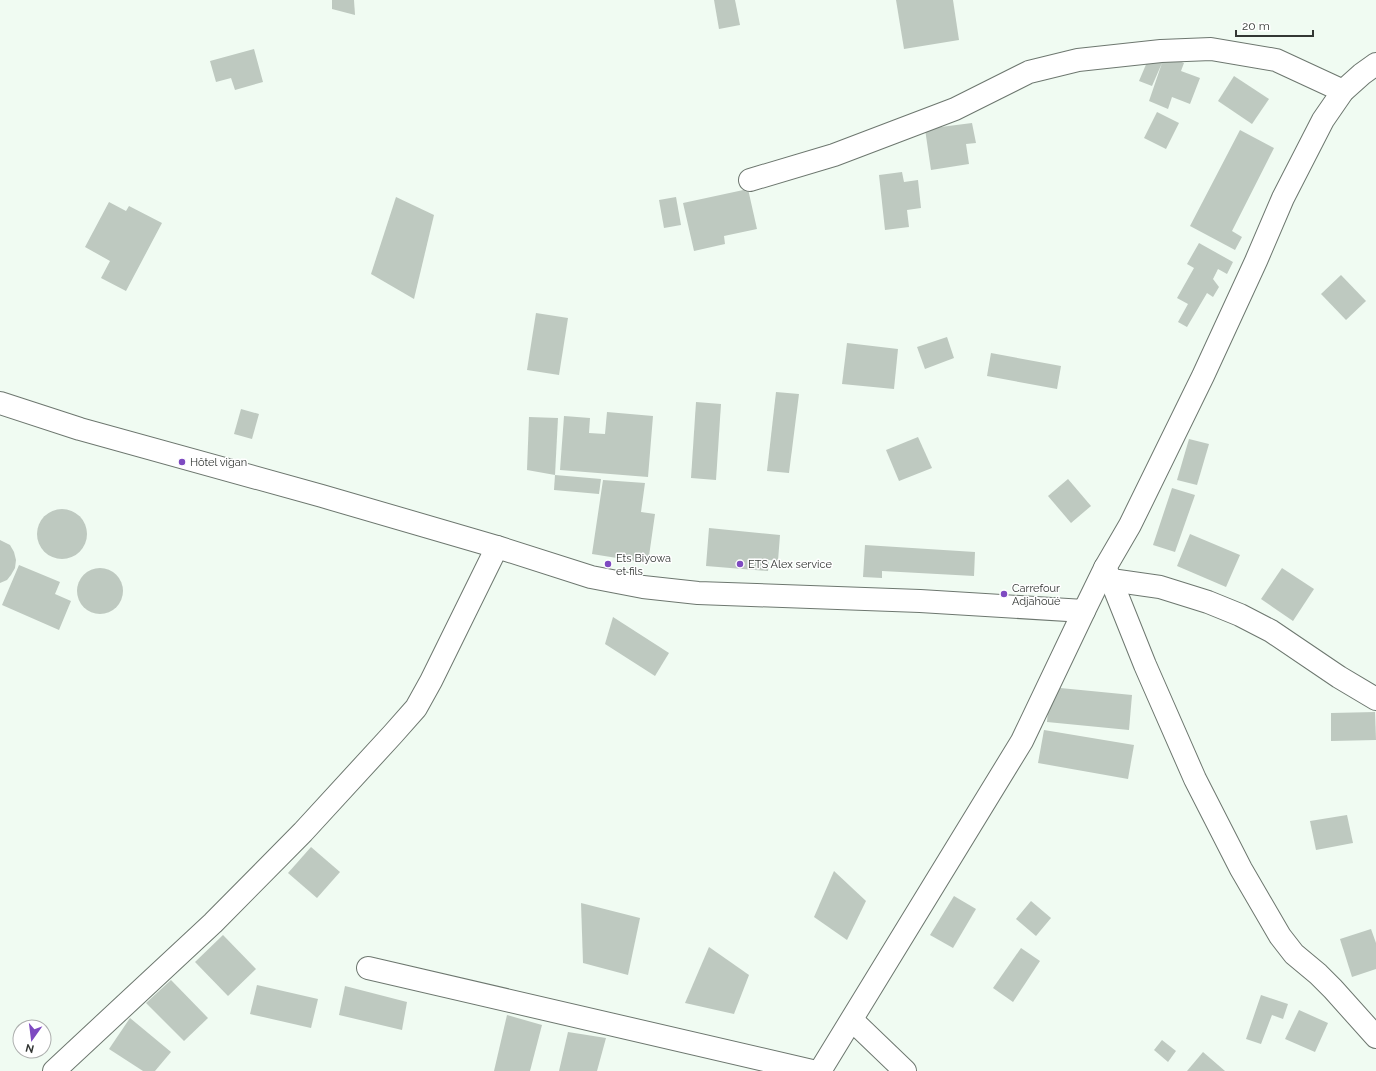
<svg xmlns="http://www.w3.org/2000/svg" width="1376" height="1071" viewBox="0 0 1376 1071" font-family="Raleway,sans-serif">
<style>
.building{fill:#bec9c0}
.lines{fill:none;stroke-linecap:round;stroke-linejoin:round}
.street-casing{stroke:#6d776f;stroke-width:24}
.street{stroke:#fff;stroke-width:22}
.poi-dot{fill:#7e4ac1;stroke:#fff;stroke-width:1.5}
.labels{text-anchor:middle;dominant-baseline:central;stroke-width:3;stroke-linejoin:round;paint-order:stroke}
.poi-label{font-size:11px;fill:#333734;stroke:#fff;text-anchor:start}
</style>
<rect width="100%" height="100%" fill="#f0fbf2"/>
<g class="building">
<polygon points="332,0 354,0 355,15 332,9"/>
<polygon points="714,0 735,0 740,25 719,29"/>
<polygon points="896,0 953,0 959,40 904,49"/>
<polygon points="254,49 263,82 235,90 231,78 216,82 210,61"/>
<polygon points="1150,55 1167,56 1184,63 1181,71 1200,78 1190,104 1172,97 1168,109 1149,101 1162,63 1152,86 1139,81"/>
<polygon points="1234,76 1269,99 1252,124 1218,101"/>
<polygon points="1157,112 1179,123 1166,149 1144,138"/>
<polygon points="972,123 976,143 966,144 969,164 931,170 925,129"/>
<polygon points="1240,130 1274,148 1232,231 1242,237 1235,250 1190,226"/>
<polygon points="902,172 904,182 918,180 921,208 907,210 909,227 885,230 879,175"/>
<polygon points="748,189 757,229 724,236 725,244 694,251 683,203"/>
<polygon points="396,197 434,215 414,299 371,274"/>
<polygon points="676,197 681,225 664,228 659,200"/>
<polygon points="109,202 126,211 129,206 162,223 126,291 101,278 110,261 85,247"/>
<polygon points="1199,243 1233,262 1227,274 1218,269 1213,279 1219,287 1213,297 1207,293 1187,327 1178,322 1188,304 1177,298 1194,268 1187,264"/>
<polygon points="1341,275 1366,301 1346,320 1321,294"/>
<polygon points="536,313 568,318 559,375 527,370"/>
<polygon points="947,337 954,358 925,369 917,347"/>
<polygon points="847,343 898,349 894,389 842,384"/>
<polygon points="991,353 1061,366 1057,389 987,376"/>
<polygon points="776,392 799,394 789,473 767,471"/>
<polygon points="696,402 721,404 716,480 691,478"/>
<polygon points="241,409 259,414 252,439 234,434"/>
<polygon points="607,412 653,416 648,477 560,470 564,416 590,418 589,433 605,434"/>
<polygon points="529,417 558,418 555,475 527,470"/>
<polygon points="918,437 932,468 899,481 886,450"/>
<polygon points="1189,439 1209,444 1197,485 1177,480"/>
<polygon points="555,475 601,479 599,494 554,490"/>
<polygon points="1068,479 1091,506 1071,523 1048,496"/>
<polygon points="603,480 645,483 641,512 655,514 648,563 592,554"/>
<polygon points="1172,488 1195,495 1175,552 1153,545"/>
<circle cx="62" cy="534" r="25"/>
<polygon points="709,528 780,535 778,561 769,560 768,571 706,566"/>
<polygon points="1190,534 1240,555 1226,587 1177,566"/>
<polygon points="0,540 10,545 14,552 16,560 15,568 11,575 7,580 0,583"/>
<polygon points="865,545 975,552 974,576 882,571 882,578 863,577"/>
<polygon points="19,565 60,582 55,594 71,601 59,630 2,605"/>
<circle cx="100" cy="591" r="23"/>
<polygon points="1282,568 1314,589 1293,621 1261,599"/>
<polygon points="613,617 669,653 655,676 605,644"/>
<polygon points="1050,687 1132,695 1129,730 1047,722"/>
<polygon points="1375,712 1376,740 1331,741 1331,713"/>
<polygon points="1044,730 1134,745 1128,779 1038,763"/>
<polygon points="1347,815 1353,843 1316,850 1310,821"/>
<polygon points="311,847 340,872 317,898 288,873"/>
<polygon points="834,871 866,901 847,940 814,917"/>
<polygon points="954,896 976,909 953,948 930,935"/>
<polygon points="1031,901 1051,918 1036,936 1016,919"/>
<polygon points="581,903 640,918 628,975 583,963"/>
<polygon points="1371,929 1376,943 1376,969 1352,977 1340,939"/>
<polygon points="223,935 256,969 228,996 195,962"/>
<polygon points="709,947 749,975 734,1014 685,1003"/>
<polygon points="1021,948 1040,961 1013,1002 993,988"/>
<polygon points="171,980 208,1018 184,1041 146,1003"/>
<polygon points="257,985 318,999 311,1028 250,1014"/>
<polygon points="345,986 407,1002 402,1030 339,1015"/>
<polygon points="1261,995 1288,1004 1283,1019 1272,1015 1261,1044 1246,1039"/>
<polygon points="1299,1010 1328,1023 1315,1052 1285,1039"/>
<polygon points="507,1015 542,1025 530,1071 494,1071"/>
<polygon points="130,1018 171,1052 155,1071 143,1071 109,1049"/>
<polygon points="568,1032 606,1038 597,1071 559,1071"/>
<polygon points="1162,1040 1176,1051 1168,1062 1154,1050"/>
<polygon points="1203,1052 1225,1071 1187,1071"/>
</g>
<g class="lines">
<defs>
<g id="street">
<polyline points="750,180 834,155 955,109 1029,72 1078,60 1161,51 1211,49 1276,60 1343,91"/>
<polyline points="0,403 80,429 322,496 497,547 591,577 643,587 698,593 920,601 1084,611 1105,568 1130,525 1203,376 1256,261 1283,198 1323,120 1343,91 1362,74 1376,64"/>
<polyline points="1105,568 1111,580 1145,665 1195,779 1241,869 1280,936 1294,954 1318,974 1333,989 1376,1037"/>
<polyline points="1111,580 1160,587 1208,602 1240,615 1271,631 1339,677 1376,699"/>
<polyline points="368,968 812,1071"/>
<polyline points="852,1020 905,1071"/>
<polyline points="54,1071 213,923 303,832 393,734 416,708 431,681 497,547"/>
<polyline points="820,1071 1022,741 1084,611"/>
</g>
</defs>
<use href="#street" class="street-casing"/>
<use href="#street" class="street"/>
</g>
<g class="poi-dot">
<circle cx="182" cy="462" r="4"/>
<circle cx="608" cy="564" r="4"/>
<circle cx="740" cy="564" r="4"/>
<circle cx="1004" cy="594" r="4"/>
</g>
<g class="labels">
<g class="poi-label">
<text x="190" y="462">Hôtel vigan</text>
<text x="616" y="558">Ets Biyowa<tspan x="616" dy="13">et fils</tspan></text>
<text x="748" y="564">ETS Alex service</text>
<text x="1012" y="588">Carrefour<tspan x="1012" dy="13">Adjahoué</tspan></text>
</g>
</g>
<g transform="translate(32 1039) rotate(194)"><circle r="19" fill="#ffffff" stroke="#adafae"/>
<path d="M0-3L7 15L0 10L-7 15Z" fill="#7e4ac1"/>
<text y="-6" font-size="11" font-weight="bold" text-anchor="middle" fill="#333734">N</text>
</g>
<path d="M1236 30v6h77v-6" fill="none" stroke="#333734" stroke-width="2"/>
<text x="1242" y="30" font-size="12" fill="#333734" stroke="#ffffff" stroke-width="3" paint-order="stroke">20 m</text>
</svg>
